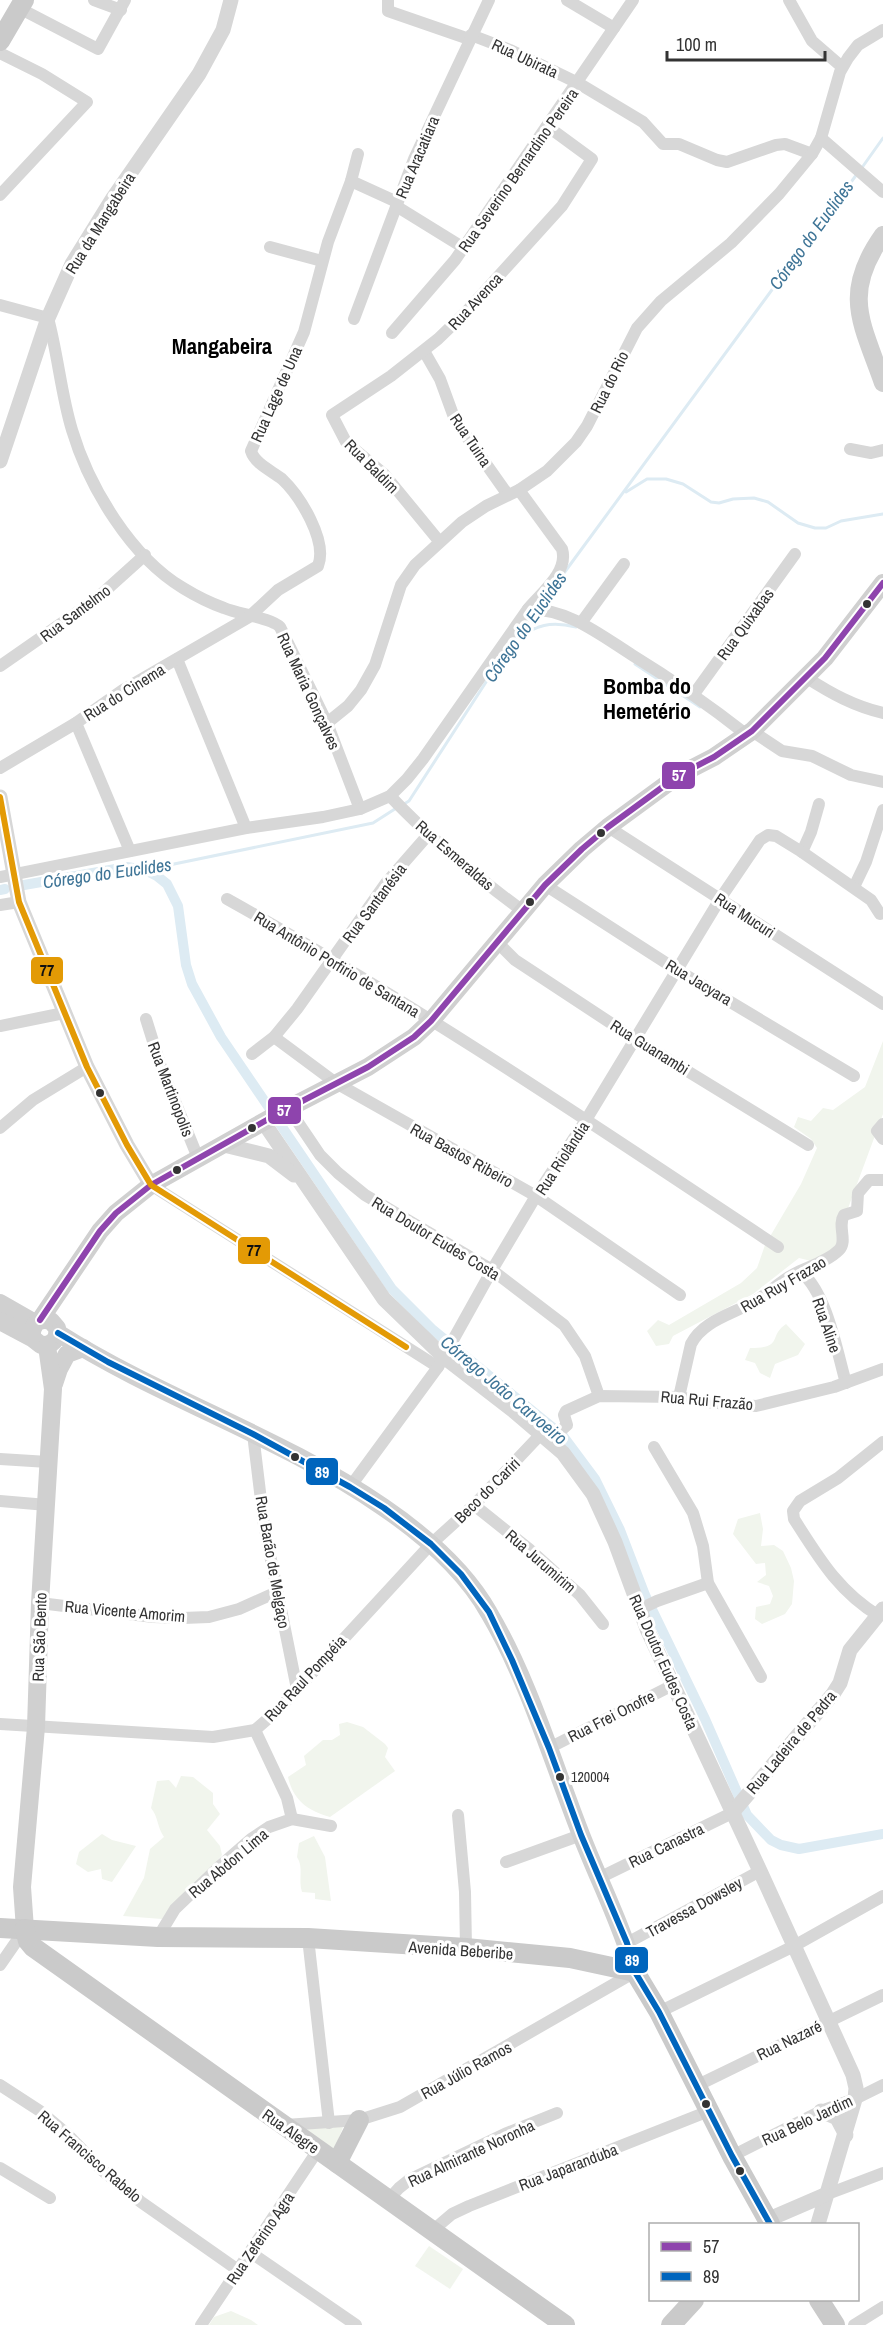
<svg xmlns="http://www.w3.org/2000/svg" width="883" height="2325" viewBox="0 0 883 2325" font-family="'Archivo Narrow',sans-serif">
<style>
.green{fill:#f1f5ed}
.lines{fill:none;stroke-linecap:round;stroke-linejoin:round}
.stream{stroke:#ddebf3;stroke-width:3}
.canal{stroke:#ddebf3;stroke-width:10}
.minor{stroke:#d7d7d7;stroke-width:12}
.tertiary{stroke:#d7d7d7;stroke-width:15}
.secondary{stroke:#d0d0d0;stroke-width:18}
.primary{stroke:#cacaca;stroke-width:20}
.bus-1-casing{stroke:#fff;stroke-width:10}
.bus-2-casing{stroke:#fff;stroke-width:10}
.bus-3-casing{stroke:#fff;stroke-width:10}
.bus-1{stroke:#8e44ad;stroke-width:6}
.bus-2{stroke:#0065bd;stroke-width:6}
.bus-3{stroke:#e39a05;stroke-width:6}
.bus-dot{fill:#333;stroke:#fff;stroke-width:2}
.labels{text-anchor:middle;dominant-baseline:central;stroke-width:6;stroke-linejoin:round;paint-order:stroke}
.bus-label{font-size:14px;fill:#333;stroke:#fff;text-anchor:start}
.street-label{font-size:16px;fill:#333;stroke:#fff}
.water-label{font-size:18px;font-style:italic;fill:#3f7597;stroke:#fff}
.district-label{font-size:22px;font-weight:bold;fill:#000;stroke:#fff}
.line-badge{stroke:#fff;stroke-width:2}
.badge-label{font-size:16px;text-anchor:middle;font-weight:bold;fill:#fff}
.pale-badge-label{font-size:16px;text-anchor:middle;font-weight:bold;fill:#111}
</style>
<rect width="100%" height="100%" fill="#fff"/>
<g class="green">
<polygon points="883,1041 883,1114 837,1238 834,1257 815,1262 799,1258 753,1294 673,1336 669,1344 656,1346 647,1331 658,1320 669,1325 741,1283 757,1268 765,1245 801,1184 817,1148 811,1139 794,1127 798,1117 811,1121 823,1108 833,1110 865,1087"/>
<path d="M 786,1324 L 805,1344 L 798,1355 L 775,1364 L 770,1378 L 760,1373 L 755,1363 L 745,1360 L 750,1348 C 784,1348 768,1336 786,1324 Z"/>
<polygon points="760,1513 763,1529 761,1546 774,1545 783,1551 791,1568 794,1581 792,1604 785,1614 762,1624 755,1619 756,1607 770,1604 773,1596 769,1586 757,1582 766,1575 765,1563 756,1564 733,1534 738,1519"/>
<path d="M 347,1722 L 363,1727 L 385,1744 L 388,1748 L 385,1757 L 395,1771 L 330,1817 C 308,1811 293,1800 288,1777 L 306,1765 L 304,1756 L 323,1740 L 332,1740 L 340,1735 L 339,1724 Z"/>
<path d="M 181,1776 L 193,1777 L 213,1793 L 213,1804 L 220,1814 L 207,1830 L 220,1846 L 222,1855 L 183,1901 L 162,1919 L 123,1916 L 144,1878 L 150,1849 L 164,1837 C 157,1827 158,1816 151,1808 L 157,1781 L 169,1780 L 176,1788 Z"/>
<polygon points="102,1834 112,1840 136,1846 112,1882 102,1879 101,1869 88,1872 76,1864 79,1852"/>
<path d="M 314,1836 L 325,1857 L 331,1901 L 315,1899 L 315,1893 L 302,1892 C 298,1880 304,1867 297,1857 L 299,1843 Z"/>
<polygon points="298,2127 343,2127 334,2151"/>
<polygon points="429,2246 463,2269 450,2289 415,2266"/>
<polygon points="231,2311 251,2320 258,2325 209,2325 214,2317"/>
</g>
<g class="lines">
<g class="stream">
<polyline points="861,169 883,138"/>
<polyline points="626,492 647,479 666,479 683,484 711,502 719,503 733,499 754,498 768,502 798,523 815,528 826,528 841,521 883,514"/>
<polyline points="564,573 857,174"/>
<path d="M 516,639 C 537,625 550,621 576,627"/>
<polyline points="514,640 533,614"/>
<polyline points="635,664 700,707"/>
<polyline points="404,804 409,801 510,645"/>
<polyline points="145,870 373,823 398,807"/>
</g>
<g class="canal">
<polyline points="24,885 127,867 145,870 157,876 167,884 178,906 186,965 192,984 221,1037 392,1289 433,1330 563,1436 595,1479 620,1530 645,1595 705,1719 747,1815 771,1840 781,1845 799,1849 883,1834"/>
<polyline points="0,890 5,889"/>
</g>
<g class="minor">
<polyline points="94,0 121,10"/>
<polyline points="388,0 388,11 469,39"/>
<polyline points="567,0 614,28"/>
<polyline points="789,0 812,41 842,67"/>
<polyline points="19,8 98,49 125,0"/>
<polyline points="471,35 510,50 578,83 643,122 663,144 679,144 717,160 727,162 776,145 785,144 812,154"/>
<polyline points="0,53 42,74 87,102 0,195"/>
<polyline points="821,138 883,192"/>
<polyline points="351,181 397,202"/>
<polyline points="396,206 464,248"/>
<polyline points="270,247 322,261"/>
<path d="M 0,305 L 48,318 C 58,355 61,394 72,430 C 89,487 131,557 183,588 C 196,596 210,603 224,608 C 238,614 272,618 280,627 L 327,723 L 360,809"/>
<polyline points="354,319 414,159 489,0"/>
<polyline points="392,333 455,260 633,0"/>
<polyline points="424,351 440,379 455,420 508,495"/>
<polyline points="850,449 871,453 883,450"/>
<path d="M 519,490 L 562,549 C 569,572 541,593 528,609"/>
<polyline points="439,541 384,474 346,442 332,415 391,376 438,339 466,312 562,206 592,159 547,126"/>
<polyline points="581,623 624,564"/>
<polyline points="177,659 246,828"/>
<polyline points="0,666 95,600 145,555"/>
<path d="M 807,678 C 832,694 854,706 883,713"/>
<polyline points="694,694 795,554"/>
<polyline points="76,723 130,851"/>
<polyline points="327,723 348,706 361,690 375,665 401,585 415,565 462,522 486,506 519,490 547,471 576,442 587,426 637,328 661,301 731,243 779,194 812,154 821,138 840,72 848,58 858,45 883,30"/>
<polyline points="752,731 782,751 812,756 851,775 883,782"/>
<path d="M 0,768 L 76,723 L 123,690 L 249,617 L 278,590 L 318,566 C 328,541 300,496 282,479 C 272,471 255,464 251,451 L 304,332 L 328,242 L 351,181 L 358,154"/>
<path d="M 390,796 C 431,839 475,876 523,911"/>
<polyline points="608,827 883,1004"/>
<polyline points="802,852 811,832 819,804"/>
<path d="M 0,877 L 246,828 L 323,817 L 360,809 L 390,796 L 407,779 L 423,759 L 528,609 C 568,609 599,634 632,655 C 673,680 710,706 747,735"/>
<polyline points="545,885 677,970 854,1076"/>
<polyline points="854,887 866,862 883,810"/>
<path d="M 227,899 C 417,1005 597,1127 778,1247"/>
<polyline points="0,905 19,902"/>
<polyline points="497,942 515,960 635,1039 808,1145"/>
<polyline points="146,1019 161,1067 198,1158"/>
<polyline points="0,1026 64,1013"/>
<polyline points="274,1037 336,1083 536,1196 680,1295"/>
<polyline points="252,1054 274,1037 297,1009 386,883 428,835"/>
<polyline points="289,1109 320,1155 338,1173 365,1195 492,1270 564,1325 585,1356 599,1396"/>
<polyline points="883,1124 877,1131 883,1139"/>
<polyline points="0,1128 33,1100 87,1067"/>
<polyline points="151,1185 438,1367"/>
<path d="M 801,1272 C 827,1293 837,1352 846,1383"/>
<path d="M 679,1397 L 691,1344 C 703,1320 734,1314 755,1301 C 769,1294 780,1281 794,1274 C 807,1267 827,1262 839,1250 C 848,1241 837,1226 844,1215 L 857,1211 L 858,1193 L 869,1180 L 883,1180"/>
<polyline points="253,1434 264,1525 297,1689"/>
<polyline points="549,1441 567,1425 564,1415 566,1411 599,1396 679,1397 705,1402 756,1406 834,1387 883,1369"/>
<polyline points="654,1447 693,1513 703,1546 708,1583 761,1677"/>
<polyline points="0,1459 48,1462"/>
<polyline points="350,1487 438,1367 492,1270 536,1196 586,1120 720,899 760,840 768,835 776,836 802,852 871,900 880,914"/>
<polyline points="0,1501 47,1505"/>
<polyline points="474,1505 529,1549 580,1595 603,1624"/>
<polyline points="40,1603 153,1617 183,1618 209,1617 239,1609 277,1592"/>
<polyline points="638,1610 657,1601 708,1583"/>
<path d="M 879,1616 C 838,1591 819,1558 794,1519 L 793,1511 L 800,1501 L 838,1478 L 883,1442"/>
<polyline points="0,1724 213,1737 255,1730 278,1710 431,1544 474,1505 541,1434"/>
<polyline points="549,1748 673,1685"/>
<polyline points="458,1815 465,1892 466,1948"/>
<polyline points="292,1819 331,1826"/>
<polyline points="506,1862 581,1835"/>
<polyline points="599,1878 732,1813"/>
<polyline points="158,1937 175,1909 220,1866 251,1839 269,1827 292,1819 287,1798 255,1730"/>
<polyline points="308,1938 329,2123"/>
<polyline points="627,1943 760,1871"/>
<polyline points="0,1965 25,1929"/>
<polyline points="659,2012 794,1946 883,1896"/>
<polyline points="0,2085 40,2111 66,2133 102,2170 141,2202 238,2270"/>
<polyline points="696,2086 883,1995"/>
<polyline points="285,2125 359,2120 400,2107 635,1972"/>
<polyline points="732,2156 821,2111 855,2099 883,2085"/>
<polyline points="0,2168 50,2198"/>
<polyline points="825,2195 883,2173"/>
<polyline points="389,2199 399,2188 409,2180 507,2133 557,2113"/>
<polyline points="432,2231 452,2214 469,2206 709,2111"/>
<polyline points="250,2252 356,2325"/>
<polyline points="201,2325 318,2150"/>
<polyline points="854,2325 883,2307"/>
</g>
<g class="tertiary">
<polyline points="0,461 48,318 72,264 113,198 199,74 223,30 231,0"/>
<polyline points="0,797 19,902 87,1067 127,1145 151,1185"/>
<polyline points="264,1123 384,1299 444,1357 515,1412 563,1453 593,1494 615,1542 647,1629 760,1871 853,2075 856,2088 855,2099 818,2224"/>
<polyline points="224,1145 269,1156 294,1175"/>
<polyline points="732,1813 833,1694 840,1683 850,1650 883,1609"/>
<polyline points="821,2111 837,2118 846,2135"/>
<polyline points="767,2220 825,2195"/>
</g>
<g class="secondary">
<path d="M 883,235 C 841,294 862,323 883,383"/>
<polyline points="0,1303 35,1323"/>
<polyline points="40,1320 100,1231 116,1213 151,1185 281,1112 368,1067 414,1037 431,1021 545,885 582,849 608,827 679,775 714,757 752,731 825,658 883,583"/>
<path d="M 0,1321 L 32,1338 L 41,1345 C 52,1346 59,1339 57,1328 L 51,1321 C 38,1317 31,1325 32,1338"/>
<path d="M 58,1333 C 162,1399 282,1437 383,1507 C 424,1535 465,1570 489,1613 C 528,1679 552,1760 580,1832 C 598,1879 621,1923 635,1972"/>
<polyline points="54,1384 59,1369 67,1354 83,1348"/>
<polyline points="25,1929 22,1887 36,1727 40,1603 53,1389 47,1346"/>
</g>
<g class="primary">
<polyline points="0,41 24,0"/>
<polyline points="0,1928 158,1937 308,1938 466,1948 570,1958 635,1972 659,2012 732,2156 770,2224"/>
<polyline points="25,1929 28,1941 33,1947 565,2325"/>
<polyline points="337,2163 359,2120"/>
<polyline points="819,2300 835,2325"/>
<polyline points="671,2325 694,2300"/>
</g>
<defs>
<polyline id="bus-1" points="40,1320 100,1231 116,1213 151,1185 281,1112 368,1067 414,1037 431,1021 545,885 582,849 608,827 679,775 714,757 752,731 825,658 883,583"/>
<polyline id="bus-2" points="58,1333 108,1362 253,1434 350,1487 384,1508 431,1544 461,1574 489,1612 512,1660 549,1748 581,1835 627,1943 635,1972 659,2012 732,2156 770,2224"/>
<polyline id="bus-3" points="0,797 19,902 87,1067 127,1145 151,1185 406,1347"/>
</defs>
<use href="#bus-1" class="bus-1-casing"/>
<use href="#bus-2" class="bus-2-casing"/>
<use href="#bus-3" class="bus-3-casing"/>
<use href="#bus-1" class="bus-1"/>
<use href="#bus-2" class="bus-2"/>
<use href="#bus-3" class="bus-3"/>
</g>
<g class="bus-dot">
<circle cx="867" cy="604" r="5"/>
<circle cx="601" cy="833" r="5"/>
<circle cx="530" cy="902" r="5"/>
<circle cx="100" cy="1093" r="5"/>
<circle cx="252" cy="1128" r="5"/>
<circle cx="177" cy="1170" r="5"/>
<circle cx="295" cy="1457" r="5"/>
<circle cx="560" cy="1777" r="5"/>
<circle cx="706" cy="2104" r="5"/>
<circle cx="740" cy="2171" r="5"/>
</g>
<g class="labels">
<g class="bus-label">
<text x="571" y="1777">120004</text>
</g>
<g class="street-label">
<text transform="translate(525 58) rotate(25)">Rua Ubirata</text>
<text transform="translate(417 157) rotate(-67)">Rua Aracatiara</text>
<text transform="translate(518 170) rotate(-55)">Rua Severino Bernardino Pereira</text>
<text transform="translate(100 223) rotate(-58)">Rua da Mangabeira</text>
<text transform="translate(475 301) rotate(-47)">Rua Avenca</text>
<text transform="translate(609 382) rotate(-64)">Rua do Rio</text>
<text transform="translate(276 394) rotate(-66)">Rua Lage de Una</text>
<text transform="translate(471 440) rotate(56)">Rua Tuina</text>
<text transform="translate(372 466) rotate(45)">Rua Baldim</text>
<text transform="translate(75 613) rotate(-37)">Rua Santelmo</text>
<text transform="translate(745 624) rotate(-54)">Rua Quixabas</text>
<text transform="translate(309 691) rotate(65)">Rua Maria Gonçalves</text>
<text transform="translate(124 692) rotate(-32)">Rua do Cinema</text>
<text transform="translate(455 855) rotate(41)">Rua Esmeraldas</text>
<text transform="translate(374 903) rotate(-53)">Rua Santanésia</text>
<text transform="translate(745 915) rotate(33)">Rua Mucuri</text>
<text transform="translate(337 964) rotate(31)">Rua Antônio Porfirio de Santana</text>
<text transform="translate(699 982) rotate(31)">Rua Jacyara</text>
<text transform="translate(650 1047) rotate(32)">Rua Guanambi</text>
<text transform="translate(171 1089) rotate(69)">Rua Martinopolis</text>
<text transform="translate(462 1155) rotate(29)">Rua Bastos Ribeiro</text>
<text transform="translate(562 1158) rotate(-57)">Rua Riolândia</text>
<text transform="translate(436 1238) rotate(31)">Rua Doutor Eudes Costa</text>
<text transform="translate(783 1284) rotate(-30)">Rua Ruy Frazao</text>
<text transform="translate(827 1325) rotate(71)">Rua Aline</text>
<text transform="translate(707 1400) rotate(5)">Rua Rui Frazão</text>
<text transform="translate(487 1490) rotate(-45)">Beco do Cariri</text>
<text transform="translate(541 1561) rotate(41)">Rua Jurumirim</text>
<text transform="translate(273 1562) rotate(80)">Rua Barão de Melgaço</text>
<text transform="translate(125 1611) rotate(5)">Rua Vicente Amorim</text>
<text transform="translate(39 1637) rotate(-88)">Rua São Bento</text>
<text transform="translate(664 1662) rotate(66)">Rua Doutor Eudes Costa</text>
<text transform="translate(305 1678) rotate(-47)">Rua Raul Pompéia</text>
<text transform="translate(611 1716) rotate(-27)">Rua Frei Onofre</text>
<text transform="translate(791 1742) rotate(-50)">Rua Ladeira de Pedra</text>
<text transform="translate(666 1845) rotate(-26)">Rua Canastra</text>
<text transform="translate(228 1863) rotate(-40)">Rua Abdon Lima</text>
<text transform="translate(694 1907) rotate(-29)">Travessa Dowsley</text>
<text transform="translate(461 1950) rotate(4)">Avenida Beberibe</text>
<text transform="translate(789 2040) rotate(-26)">Rua Nazaré</text>
<text transform="translate(466 2070) rotate(-29)">Rua Júlio Ramos</text>
<text transform="translate(807 2120) rotate(-25)">Rua Belo Jardim</text>
<text transform="translate(291 2131) rotate(35)">Rua Alegre</text>
<text transform="translate(471 2153) rotate(-25)">Rua Almirante Noronha</text>
<text transform="translate(90 2156) rotate(41)">Rua Francisco Rabelo</text>
<text transform="translate(568 2167) rotate(-21)">Rua Japaranduba</text>
<text transform="translate(260 2238) rotate(-56)">Rua Zeferino Agra</text>
</g>
<g class="water-label">
<text transform="translate(811 235) rotate(-54)">Córego do Euclides</text>
<text transform="translate(525 627) rotate(-55)">Córego do Euclides</text>
<text transform="translate(107 873) rotate(-8)">Córego do Euclides</text>
<text transform="translate(504 1390) rotate(40)">Córrego João Carvoeiro</text>
</g>
<g class="district-label">
<text x="222" y="346">Mangabeira</text>
<text x="647" y="686">Bomba do<tspan x="647" dy="25">Hemetério</tspan></text>
</g>
</g>
<g class="line-badge">
<rect x="661" y="761" width="35" height="29" rx="6" fill="#8e44ad"/>
<rect x="30" y="956" width="34" height="29" rx="6" fill="#e39a05"/>
<rect x="267" y="1096" width="35" height="29" rx="6" fill="#8e44ad"/>
<rect x="237" y="1236" width="34" height="29" rx="6" fill="#e39a05"/>
<rect x="305" y="1457" width="34" height="29" rx="6" fill="#0065bd"/>
<rect x="614" y="1946" width="35" height="28" rx="6" fill="#0065bd"/>
</g>
<g class="badge-label">
<text x="679" y="781">57</text>
<text x="284" y="1116">57</text>
<text x="322" y="1478">89</text>
<text x="632" y="1966">89</text>
</g>
<g class="pale-badge-label">
<text x="47" y="976">77</text>
<text x="254" y="1256">77</text>
</g>
<rect x="649" y="2223" width="210" height="78" fill="#ffffff" stroke="#adadad" stroke-width="1.5"/>
<rect x="661" y="2242" width="30" height="9" fill="#8e44ad" stroke="#adadad" stroke-width="1.5"/>
<text x="703" y="2253" font-size="18" fill="#333333">57</text>
<rect x="661" y="2272" width="30" height="9" fill="#0065bd" stroke="#adadad" stroke-width="1.5"/>
<text x="703" y="2283" font-size="18" fill="#333333">89</text>
<path d="M667 51v9h158v-9" fill="none" stroke="#333333" stroke-width="3"/>
<text x="676" y="51" font-size="18" fill="#333333" stroke="#ffffff" stroke-width="4.5" paint-order="stroke">100 m</text>
</svg>
